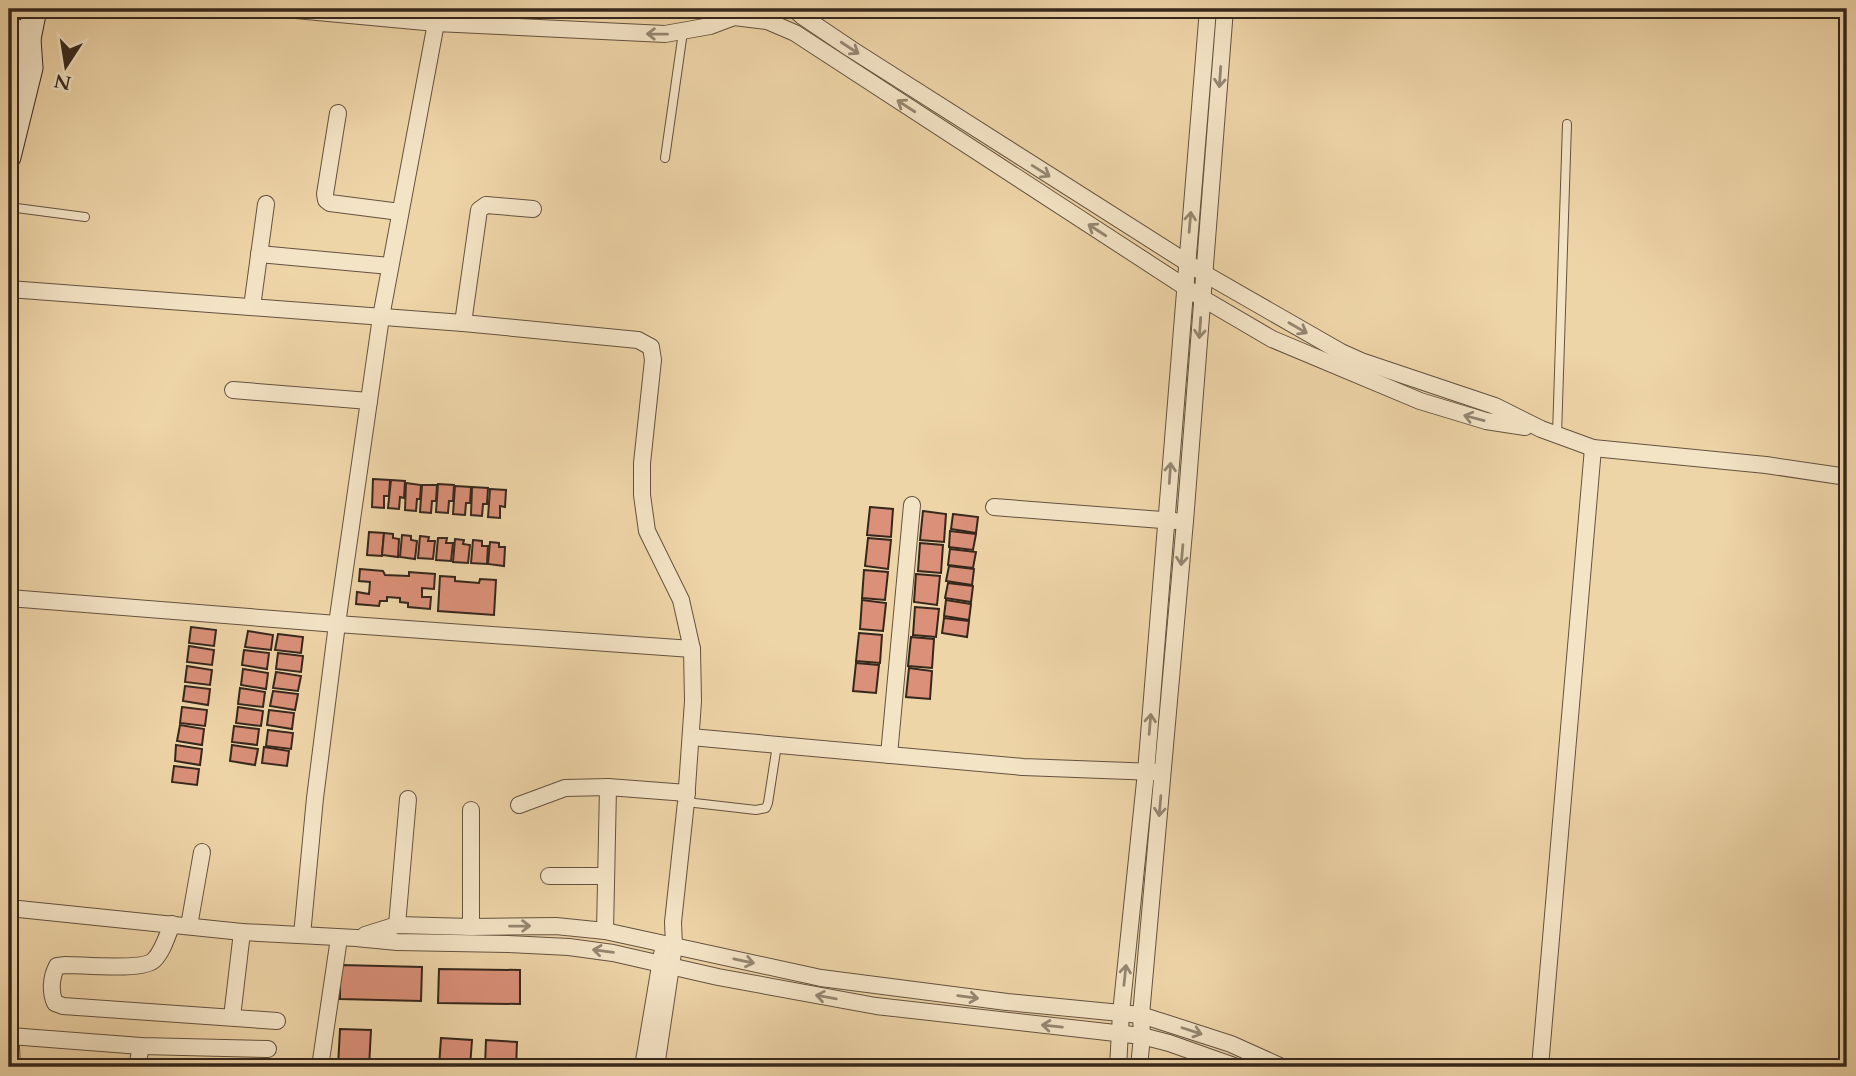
<svg xmlns="http://www.w3.org/2000/svg" width="1856" height="1076" viewBox="0 0 1856 1076" font-family="Cardo,serif">
<style>
.building{fill:#da9079;stroke:#36271c;stroke-width:2}
.lines{fill:none;stroke-linecap:round;stroke-linejoin:round}
.service-casing{stroke:#64523f;stroke-width:10}
.minor-casing{stroke:#64523f;stroke-width:18}
.secondary-casing{stroke:#36271c;stroke-width:25}
.service{stroke:#f4e4c6;stroke-width:8}
.minor{stroke:#f4e4c6;stroke-width:16}
.secondary{stroke:#f4e4c6;stroke-width:23}
.oneway{stroke:#958671}
</style>
<rect width="100%" height="100%" fill="#eed5a8"/>
<filter id="stains"><feTurbulence type="fractalNoise" baseFrequency=".00286" numOctaves="4"/><feColorMatrix values="0 0 0 0 .2 0 0 0 0 .09 0 0 0 0 .02 0 0 0 .5 -.17"/></filter>
<radialGradient id="worn" r=".72"><stop offset=".6" stop-color="#630" stop-opacity="0"/><stop offset="1" stop-color="#630" stop-opacity=".3"/></radialGradient>
<g class="building">
<polygon points="373,479 390,480 389,496 384,496 384,508 372,507"/>
<polygon points="391,480 405,481 404,498 400,497 399,509 388,508"/>
<polygon points="406,483 421,485 420,499 417,499 416,511 405,510"/>
<polygon points="438,484 454,485 453,501 449,501 448,513 436,512"/>
<polygon points="422,485 437,485 436,501 432,501 431,513 420,512"/>
<polygon points="455,486 471,487 470,503 466,503 465,515 453,514"/>
<polygon points="472,487 488,488 487,504 483,504 482,516 471,515"/>
<polygon points="490,489 506,490 505,507 500,506 500,518 488,517"/>
<polygon points="870,507 893,509 891,537 867,535"/>
<polygon points="923,511 946,514 944,542 920,540"/>
<polygon points="953,514 978,517 976,533 951,529"/>
<polygon points="950,531 976,534 973,550 949,547"/>
<polygon points="369,532 384,533 382,556 367,555"/>
<polygon points="384,533 393,534 393,538 399,539 398,557 382,555"/>
<polygon points="402,535 411,536 411,540 417,541 415,559 400,557"/>
<polygon points="420,536 429,537 428,541 435,541 433,559 418,558"/>
<polygon points="438,538 447,538 446,543 453,543 451,561 436,560"/>
<polygon points="868,538 891,540 888,569 865,566"/>
<polygon points="455,539 464,540 463,544 470,545 468,563 453,562"/>
<polygon points="473,540 482,541 482,546 488,546 487,564 471,563"/>
<polygon points="490,542 499,543 499,547 505,547 504,566 488,564"/>
<polygon points="920,543 943,545 941,573 918,571"/>
<polygon points="950,549 976,552 973,568 948,565"/>
<polygon points="949,566 974,569 972,585 946,581"/>
<polygon points="360,569 383,571 385,575 409,576 409,572 435,574 434,589 422,588 422,597 431,597 430,609 408,607 408,603 400,602 400,598 387,597 387,601 380,601 379,606 356,604 357,592 369,594 370,582 359,581"/>
<polygon points="864,570 888,572 885,600 862,598"/>
<polygon points="916,574 940,576 937,605 914,602"/>
<polygon points="440,576 455,577 455,581 479,583 480,579 496,580 494,615 438,611"/>
<polygon points="948,583 973,586 971,602 945,598"/>
<polygon points="862,600 886,603 883,631 860,629"/>
<polygon points="946,600 971,604 969,620 944,616"/>
<polygon points="915,607 939,609 936,637 913,635"/>
<polygon points="944,618 969,621 967,637 942,633"/>
<polygon points="191,627 216,630 214,646 189,643"/>
<polygon points="248,631 273,635 271,650 245,647"/>
<polygon points="859,633 882,635 880,663 856,661"/>
<polygon points="278,634 303,637 301,653 275,650"/>
<polygon points="911,637 934,639 932,668 908,666"/>
<polygon points="189,646 214,650 212,665 187,662"/>
<polygon points="244,650 269,653 267,669 242,665"/>
<polygon points="278,653 303,656 301,672 276,669"/>
<polygon points="856,663 879,665 876,693 853,691"/>
<polygon points="187,666 212,670 210,685 185,682"/>
<polygon points="909,668 932,671 930,699 906,697"/>
<polygon points="243,669 268,673 266,689 241,685"/>
<polygon points="276,672 301,676 298,691 273,688"/>
<polygon points="185,686 210,689 208,705 183,701"/>
<polygon points="240,688 265,692 263,707 238,704"/>
<polygon points="273,691 298,694 295,710 270,706"/>
<polygon points="182,707 207,710 205,726 180,723"/>
<polygon points="238,707 263,711 261,726 236,723"/>
<polygon points="269,710 294,713 292,729 267,725"/>
<polygon points="180,725 204,729 202,745 177,741"/>
<polygon points="234,726 259,729 257,745 232,742"/>
<polygon points="268,730 293,733 291,749 266,746"/>
<polygon points="176,745 202,749 200,765 175,761"/>
<polygon points="232,745 258,749 255,765 230,761"/>
<polygon points="264,747 289,751 287,766 262,763"/>
<polygon points="174,766 199,769 197,785 172,782"/>
<polygon points="340,965 422,967 421,1001 340,999"/>
<polygon points="439,969 520,970 520,1004 438,1003"/>
<polygon points="340,1029 371,1030 369,1067 338,1067"/>
<polygon points="441,1038 472,1040 470,1067 439,1067"/>
<polygon points="486,1040 517,1042 516,1067 485,1067"/>
</g>
<g class="lines">
<defs>
<g id="service">
<polyline points="665,158 683,32"/>
<polyline points="9,207 85,217"/>
<polyline points="1557,435 1567,124"/>
<polyline points="686,802 756,810 766,808 768,803 777,745"/>
</g>
<g id="minor">
<polyline points="285,9 436,23 665,34 710,26 734,17 740,13"/>
<polyline points="794,9 802,16 851,49 1205,274 1341,352 1361,361 1495,406 1541,429 1593,448 1766,465 1847,477"/>
<polyline points="734,17 767,21 795,33 1202,298 1272,339 1420,401 1486,421 1525,427"/>
<polyline points="9,26 30,30"/>
<polyline points="338,113 325,194 326,200 330,203 400,212"/>
<polyline points="259,254 390,266"/>
<polyline points="9,289 463,323 638,340 651,347 653,360 642,463 642,495 647,531 681,600 692,649 693,701 686,802 673,922 674,946 656,1067"/>
<polyline points="252,307 266,204"/>
<polyline points="463,323 479,210 486,205 533,209"/>
<polyline points="233,390 369,401"/>
<polyline points="994,507 1175,521"/>
<polyline points="9,598 337,624 692,649"/>
<polyline points="691,737 1023,767 1156,772"/>
<polyline points="889,755 912,505"/>
<polyline points="519,805 565,788 608,787 687,793"/>
<polyline points="549,876 606,876"/>
<polyline points="9,908 242,932 356,938 397,942 508,944 569,947 613,953 718,977 876,1006 1142,1036 1169,1043 1237,1067"/>
<path d="M 172,924 C 167,936 163,951 154,960 C 143,971 84,965 66,965 L 57,966 C 51,977 50,992 55,1003 L 63,1006 L 277,1021"/>
<polyline points="397,925 408,799"/>
<polyline points="189,926 202,852"/>
<polyline points="471,927 471,810"/>
<polyline points="605,931 608,787"/>
<polyline points="302,935 315,798 337,624 381,317 436,23"/>
<polyline points="365,935 397,925 471,927 556,926 605,931 821,978 1007,1002 1141,1015 1231,1044 1282,1067"/>
<polyline points="9,1007 12,1067"/>
<polyline points="232,1017 242,932"/>
<polyline points="10,1036 141,1046 268,1049"/>
<polyline points="137,1067 141,1046"/>
<polyline points="320,1067 339,938"/>
<polyline points="643,1067 662,954"/>
<polyline points="1118,1067 1121,1013 1146,772 1208,9"/>
<polyline points="1139,1067 1142,1036 1141,1015 1185,521 1225,9"/>
<polyline points="1540,1067 1593,448"/>
</g>
<g id="secondary">
<polyline points="9,83 13,67 29,39"/>
<polyline points="9,157 31,68 29,39 35,9"/>
</g>
</defs>
<use href="#service" class="service-casing"/>
<use href="#minor" class="minor-casing"/>
<use href="#secondary" class="secondary-casing"/>
<use href="#service" class="service"/>
<use href="#minor" class="minor"/>
<use href="#secondary" class="secondary"/>
</g>
<defs><path id="oneway-shaft" d="M-6 0H5M1.5-3L5.5 0L1.5 3" fill="none" stroke-width="1.6" stroke-linecap="round" stroke-linejoin="round" transform="scale(1.75)"/></defs>
<g class="oneway">
<use href="#oneway-shaft" transform="translate(657 34) rotate(-179)"/>
<use href="#oneway-shaft" transform="translate(850 48) rotate(33)"/>
<use href="#oneway-shaft" transform="translate(1220 77) rotate(94)"/>
<use href="#oneway-shaft" transform="translate(906 106) rotate(-147)"/>
<use href="#oneway-shaft" transform="translate(1041 171) rotate(32)"/>
<use href="#oneway-shaft" transform="translate(1190 222) rotate(-85)"/>
<use href="#oneway-shaft" transform="translate(1097 230) rotate(-147)"/>
<use href="#oneway-shaft" transform="translate(1200 328) rotate(94)"/>
<use href="#oneway-shaft" transform="translate(1298 328) rotate(30)"/>
<use href="#oneway-shaft" transform="translate(1474 418) rotate(-165)"/>
<use href="#oneway-shaft" transform="translate(1170 473) rotate(-86)"/>
<use href="#oneway-shaft" transform="translate(1182 555) rotate(95)"/>
<use href="#oneway-shaft" transform="translate(1150 724) rotate(-85)"/>
<use href="#oneway-shaft" transform="translate(1160 806) rotate(95)"/>
<use href="#oneway-shaft" transform="translate(520 926) rotate(-1)"/>
<use href="#oneway-shaft" transform="translate(603 951) rotate(-172)"/>
<use href="#oneway-shaft" transform="translate(744 961) rotate(12)"/>
<use href="#oneway-shaft" transform="translate(1125 975) rotate(-84)"/>
<use href="#oneway-shaft" transform="translate(826 997) rotate(-170)"/>
<use href="#oneway-shaft" transform="translate(968 997) rotate(8)"/>
<use href="#oneway-shaft" transform="translate(1052 1026) rotate(-174)"/>
<use href="#oneway-shaft" transform="translate(1192 1031) rotate(18)"/>
</g>
<rect width="1856" height="1076" fill="none" stroke="#eed5a8" stroke-width="35"/>
<rect x="10" y="10" width="1835" height="1055" fill="none" stroke="#36271c" stroke-width="3.5"/>
<rect x="18" y="18" width="1821" height="1041" fill="none" stroke="#36271c" stroke-width="2"/>
<g transform="translate(66 66) rotate(192)" stroke="#f4e4c6" stroke-width="5" paint-order="stroke">
<path d="M0-5L12 26L0 18L-12 26Z" fill="#36271c"/>
<text y="-10" font-size="19" font-weight="bold" text-anchor="middle" fill="#36271c">N</text>
</g>
<rect width="100%" height="100%" filter="url(#stains)"/>
<rect width="100%" height="100%" fill="url(#worn)"/>
</svg>
